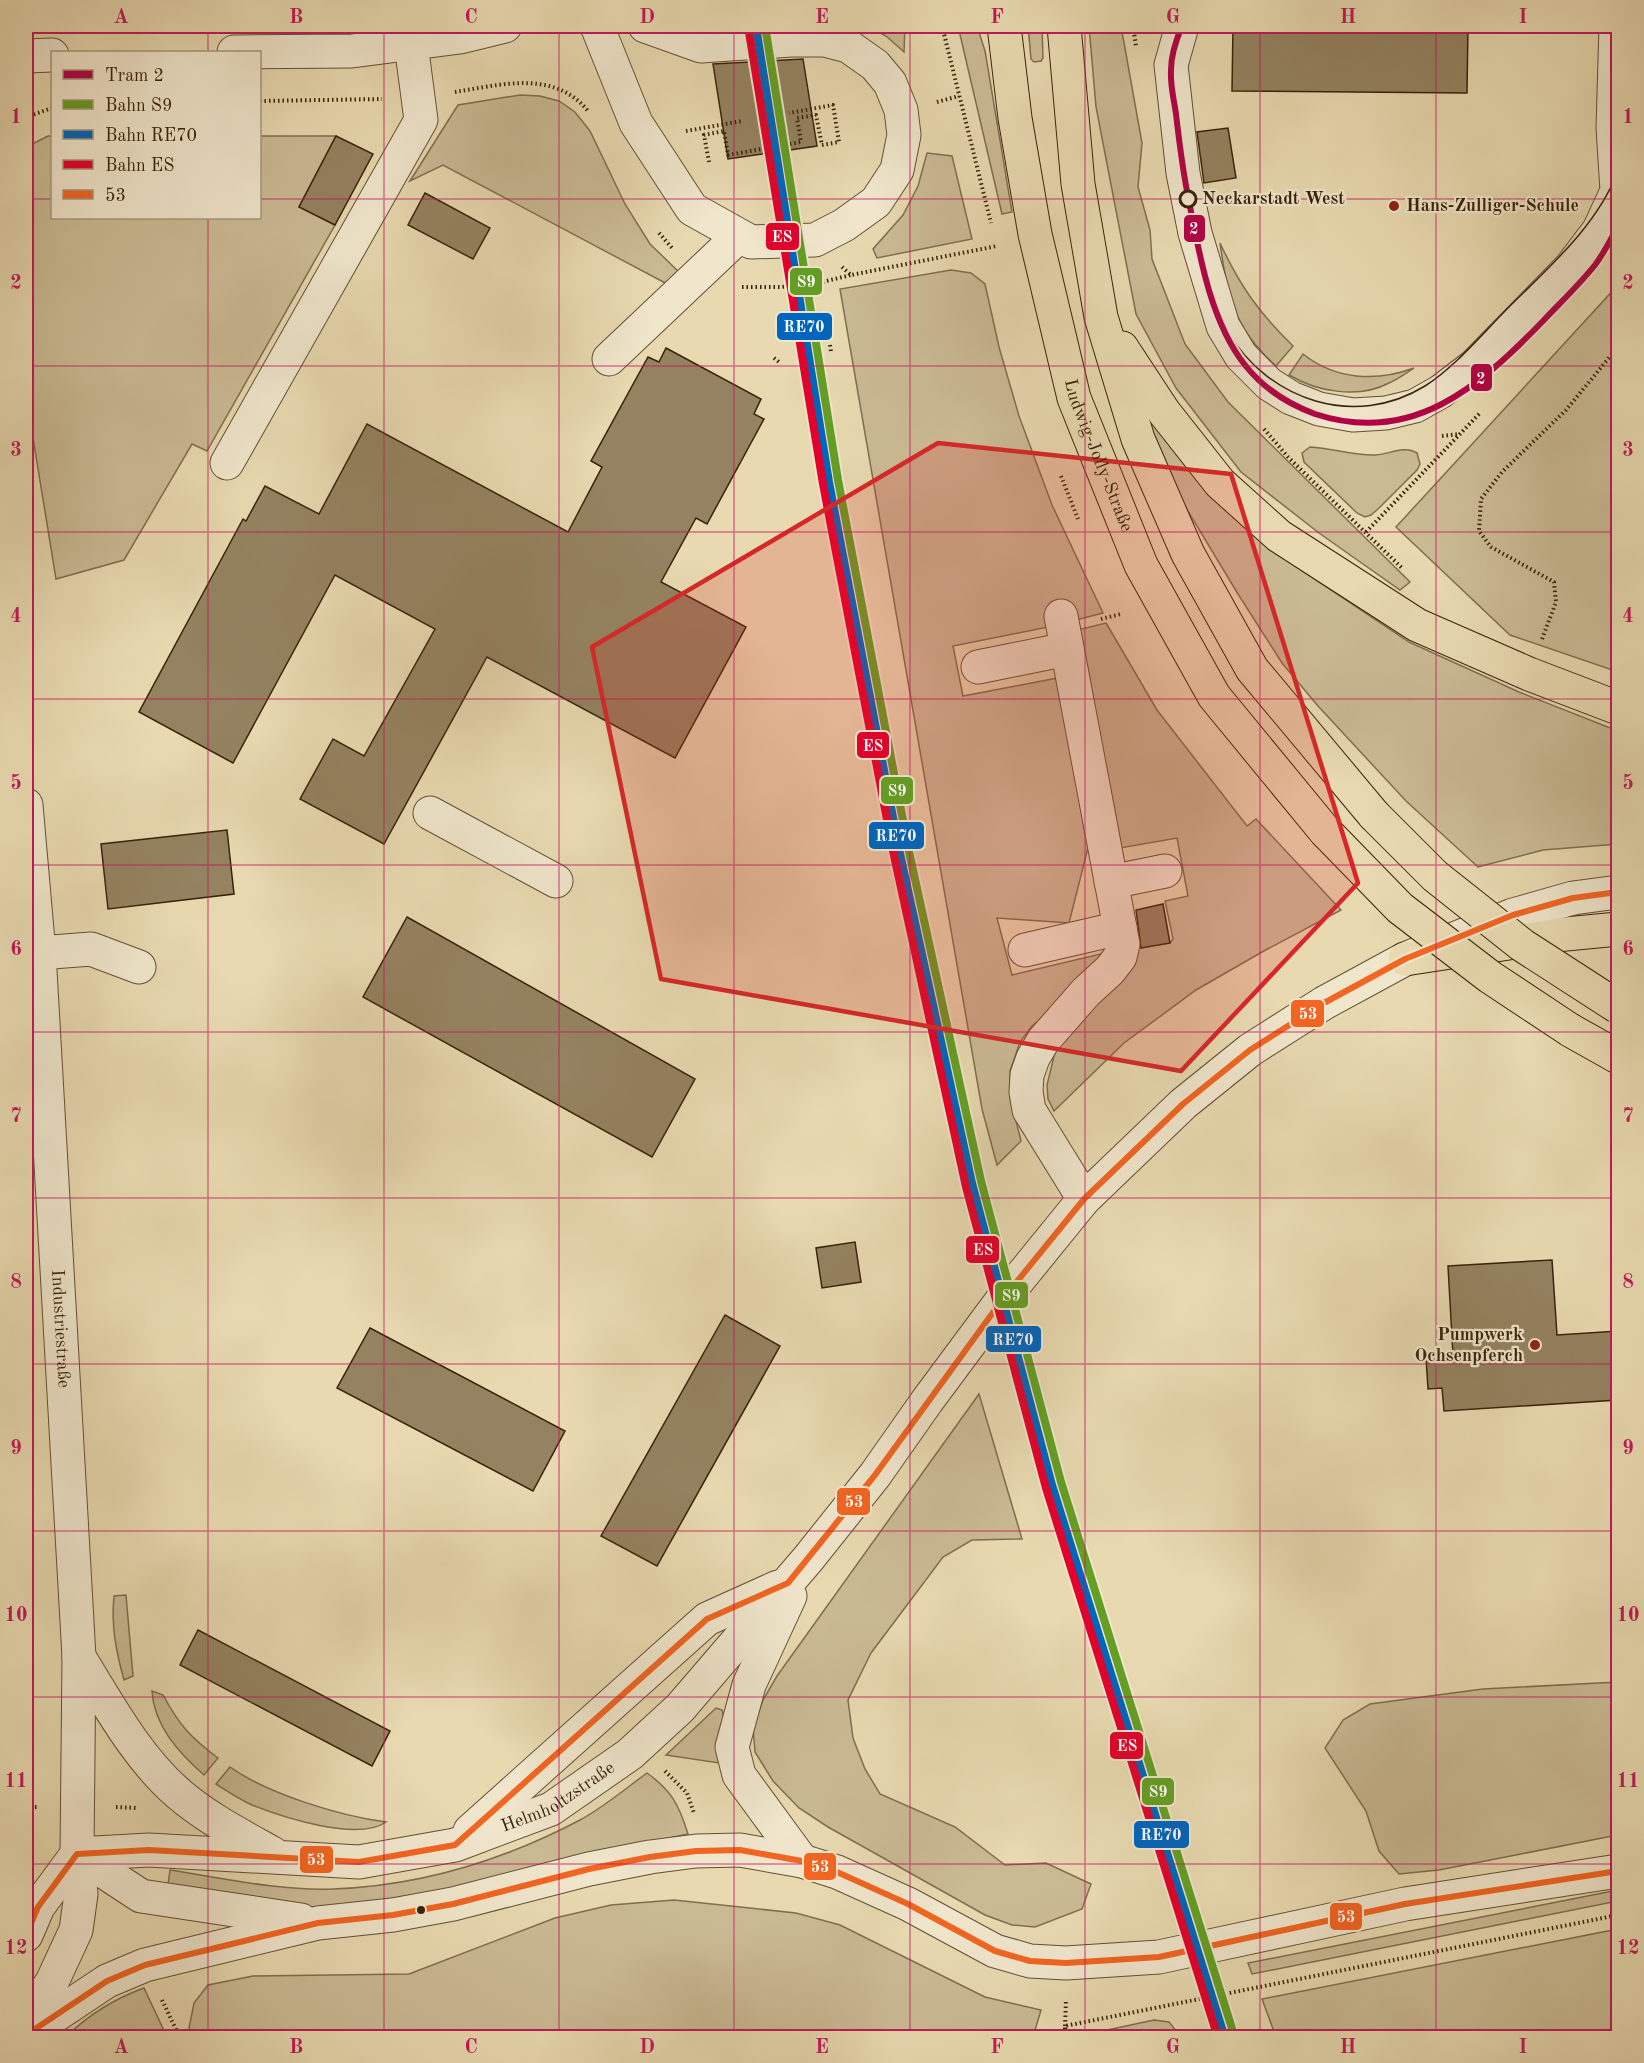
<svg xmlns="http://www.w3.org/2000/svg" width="1644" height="2063" viewBox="0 0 1644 2063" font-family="'Old Standard TT',serif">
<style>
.green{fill:#caba94;stroke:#816e4f;stroke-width:1.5}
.building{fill:#948260;stroke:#38230a;stroke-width:1.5}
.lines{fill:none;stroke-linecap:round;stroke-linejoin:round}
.minor-casing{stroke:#645034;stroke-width:35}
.major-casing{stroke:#38230a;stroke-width:35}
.path{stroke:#38230a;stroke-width:4;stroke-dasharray:1.5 3;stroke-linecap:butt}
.minor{stroke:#f0e6cc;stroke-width:33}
.major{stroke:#e8d9b0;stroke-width:33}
.tram{stroke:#38230a;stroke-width:1.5}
.major-bridge-casing{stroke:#38230a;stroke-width:35;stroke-linecap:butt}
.major-bridge{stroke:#e8d9b0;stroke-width:33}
.bus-1-casing{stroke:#f0e6cc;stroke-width:10}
.bus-1{stroke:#f26522;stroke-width:6}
.rail-1-casing{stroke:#f0e6cc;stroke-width:12}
.rail-2-casing{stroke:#f0e6cc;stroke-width:12}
.rail-3-casing{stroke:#f0e6cc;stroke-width:12}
.rail-1{stroke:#649f24;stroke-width:8}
.rail-2{stroke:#0065bd;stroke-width:8}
.rail-3{stroke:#e4002b;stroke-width:8}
.tram-1-casing{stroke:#f0e6cc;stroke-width:10}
.tram-1{stroke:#b10346;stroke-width:6}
.marked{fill:#d62828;fill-opacity:0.2;stroke:#d62828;stroke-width:4.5;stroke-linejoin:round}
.grid{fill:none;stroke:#c2185b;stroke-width:1.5;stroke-opacity:0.55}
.stop-dot{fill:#f0e6cc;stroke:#38230a;stroke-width:3}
.poi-dot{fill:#8f2418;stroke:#f0e6cc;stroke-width:2}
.bus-dot{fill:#38230a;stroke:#f0e6cc;stroke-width:2}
.labels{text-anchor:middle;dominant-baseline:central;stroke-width:4.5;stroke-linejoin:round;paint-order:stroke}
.stop-label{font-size:18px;font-weight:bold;fill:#38230a;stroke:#f0e6cc;text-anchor:start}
.poi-label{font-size:18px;font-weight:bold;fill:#38230a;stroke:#f0e6cc;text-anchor:start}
.street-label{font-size:18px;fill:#38230a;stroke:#f0e6cc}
.line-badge{stroke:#f0e6cc;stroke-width:2}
.badge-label{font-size:16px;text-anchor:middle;font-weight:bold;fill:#fff}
.neatline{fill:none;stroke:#c2185b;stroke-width:2}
.grid-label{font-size:20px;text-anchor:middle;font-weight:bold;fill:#c2185b}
</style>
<rect width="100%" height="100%" fill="#e8d9b0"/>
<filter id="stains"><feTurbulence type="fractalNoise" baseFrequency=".00333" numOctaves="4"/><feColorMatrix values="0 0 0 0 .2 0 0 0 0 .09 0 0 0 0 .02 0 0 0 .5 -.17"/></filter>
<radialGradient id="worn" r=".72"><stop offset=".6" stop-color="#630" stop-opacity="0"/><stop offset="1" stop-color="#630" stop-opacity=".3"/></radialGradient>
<g class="green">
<polygon points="867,26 905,26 904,52 886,36"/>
<polygon points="958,26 977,26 985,51 1012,212 1002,214"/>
<polygon points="1028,26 1042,26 1043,58 1041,61 1034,62 1031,59"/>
<polygon points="1089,26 1121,26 1142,143 1138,187 1150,230 1152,259 1185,344 1228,402 1410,582 1400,590 1319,533 1241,472 1176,388 1136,314 1096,107"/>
<polygon points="520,95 540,96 559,101 575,112 590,131 625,204 650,244 681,274 669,285 443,165 410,181 458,105"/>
<polygon points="48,136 52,136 52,218 260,218 260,136 336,136 299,207 335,225 207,451 192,444 124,560 56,579 26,395 26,147"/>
<polygon points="927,153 952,156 972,239 877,258 873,249 903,215 918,186"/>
<path d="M 1220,243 C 1240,286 1259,313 1293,346 L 1276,366 C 1234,329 1227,295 1220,243 Z"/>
<polygon points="951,270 971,273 985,284 999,347 1019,416 1052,505 1103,613 1053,626 953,646 963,696 1063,677 1091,836 1069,923 997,918 1012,975 1113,951 1047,1014 1032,1026 1020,1042 1010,1071 1010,1097 1021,1141 997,1165 982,1109 840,289"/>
<polygon points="1618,285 1618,672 1510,635 1396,527"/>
<path d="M 1303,354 C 1336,380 1376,382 1414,368 C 1406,373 1398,379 1389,383 C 1359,399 1317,392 1289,375 Z"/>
<polygon points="1150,416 1213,493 1295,566 1409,642 1519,692 1618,731 1618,844 1543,850 1478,867 1406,801 1318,706 1282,663 1238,594 1165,473 1141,417"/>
<path d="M 1310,447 C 1333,448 1353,456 1376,455 C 1390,454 1404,445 1417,453 L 1420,464 L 1417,470 L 1378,509 L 1371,515 L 1365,517 L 1357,513 L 1304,462 L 1302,453 Z"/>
<polygon points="1106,623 1157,710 1247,826 1256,819 1341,910 1262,952 1196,990 1124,1043 1054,1111 1048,1099 1047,1085 1055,1052 1135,949 1170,943 1173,939 1165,901 1188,896 1177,838 1120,848 1077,630"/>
<polygon points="979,1394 1022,1539 972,1540 943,1557 871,1653 848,1700 853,1738 865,1769 880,1794 955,1827 1005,1865 1046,1863 1091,1884 1082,1909 1035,1927 1012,1925 985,1915 828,1827 799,1808 773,1781 755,1752 753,1727 763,1700 777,1676"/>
<path d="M 126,1595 L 133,1676 L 124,1680 C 116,1651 111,1626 114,1596 Z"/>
<polygon points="1618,1682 1618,1835 1439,1870 1399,1874 1379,1851 1366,1811 1325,1748 1343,1720 1370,1704 1483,1689"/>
<path d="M 152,1691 L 163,1695 C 180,1726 190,1737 218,1758 L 204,1775 C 179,1753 154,1726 152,1691 Z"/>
<path d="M 716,1708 L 722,1710 C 726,1718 719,1751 719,1763 L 666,1755 Z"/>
<path d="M 230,1767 C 268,1794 340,1816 386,1822 C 358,1842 282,1817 252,1805 C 239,1799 227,1791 216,1784 Z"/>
<path d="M 647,1773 C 672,1791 679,1805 688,1834 L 587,1855 L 450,1891 L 330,1908 L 276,1905 L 168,1885 L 170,1870 C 223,1878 279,1891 333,1889 C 419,1886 504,1860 580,1820 C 604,1807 625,1789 647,1773 Z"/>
<polygon points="1618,1890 1618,1901 1252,1974 1248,1963"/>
<polygon points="674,1900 796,1913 840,1925 985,1997 1041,2010 1033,2037 193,2038 189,2028 194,2003 208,1985 253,1976 409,1974 555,1918 611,1905"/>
<polygon points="1618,1929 1618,2037 1276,2037 1262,1999"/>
<path d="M 144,1988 L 167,2037 L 66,2037 C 88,2015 114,1999 144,1988 Z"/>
<polygon points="1154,2020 1169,2022 1177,2032 1178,2037 1091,2037 1098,2032"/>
</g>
<g class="building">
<polygon points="1233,26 1468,26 1467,93 1232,91"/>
<polygon points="803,59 817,146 728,159 713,64"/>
<polygon points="1228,128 1236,178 1204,183 1197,132"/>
<polygon points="336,136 373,154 335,225 299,207"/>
<polygon points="425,193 490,228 473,259 408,225"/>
<polygon points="666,348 761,399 754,414 764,419 707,524 696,518 661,582 746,627 675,758 487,657 384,844 300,799 333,739 364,756 435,629 335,575 233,763 139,712 243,519 246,521 265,486 319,514 367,424 568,532 602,467 591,461 648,357 659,362"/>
<polygon points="227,830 234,894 108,909 101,844"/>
<polygon points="1163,904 1170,943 1141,948 1136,910"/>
<polygon points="407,917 695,1079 652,1157 363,997"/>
<polygon points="855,1242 861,1282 822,1288 816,1248"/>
<polygon points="1552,1260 1557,1335 1618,1331 1618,1400 1444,1411 1442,1388 1428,1389 1426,1357 1453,1356 1448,1266"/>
<polygon points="725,1315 780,1346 657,1566 601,1536"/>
<polygon points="370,1328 565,1431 533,1491 337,1388"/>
<polygon points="198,1630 390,1731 372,1766 180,1665"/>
</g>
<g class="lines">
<defs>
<g id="minor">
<polyline points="597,26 636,123 692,209 751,242 815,240 844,225 876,202 897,170 904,135 901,110 890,83 875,65 848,46 825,40 791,40 701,46 645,26"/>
<polyline points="1182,26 1171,65 1183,173 1195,233 1223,326 1241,356 1269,384 1291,398 1319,409 1353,415 1386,413 1415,406 1440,392 1474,366 1571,267 1599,230 1617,191 1613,128 1616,26"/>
<polyline points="234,52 352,51 460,37 505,26"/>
<polyline points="26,56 52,55"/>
<polyline points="609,359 739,236"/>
<polyline points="227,463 421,120 411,44"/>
<polyline points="1061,616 1123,944 1120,957 1110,970 1086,992 1043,1041 1033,1058 1027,1075 1026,1092 1029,1110 1084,1199"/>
<polyline points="978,667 1067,649"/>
<path id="s1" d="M 26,805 L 39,953 L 79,1657 L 77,1854 L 81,1894 L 76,1930 L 52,1982 L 26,2021"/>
<polyline points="430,813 556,881"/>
<polyline points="1111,882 1165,871"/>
<polyline points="1025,950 1120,928"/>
<polyline points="39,953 91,949 139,967"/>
<polyline points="790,1596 749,1685 732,1747 739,1775 802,1861"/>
<path d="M 79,1657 C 108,1704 137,1758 179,1794 C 207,1818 240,1835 272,1853"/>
<polyline points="470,1831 707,1619 778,1587"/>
<path id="s2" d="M 77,1854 L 149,1850 L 359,1862 L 455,1845 L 551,1809 L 630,1754 L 680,1708 L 808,1559 L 875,1475 L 927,1401 L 1002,1300 L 1084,1199 L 1183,1104 L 1250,1050 L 1324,1003 L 1405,959 L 1513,915 L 1573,898 L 1618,892"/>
<polyline points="77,1854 141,1896 301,1920"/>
<polyline points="26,1935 38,1907 77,1854"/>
<polyline points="26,2035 107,1981 145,1965 318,1923 393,1915 453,1904 589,1869 650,1857 696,1851 740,1850 802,1861 837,1872 908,1904 995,1951 1030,1961 1066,1963 1159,1957 1405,1904 1618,1871"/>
</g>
<g id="major">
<path id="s3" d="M 1004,26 L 1015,118 L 1035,234 L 1074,398 L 1141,565 L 1214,696 L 1325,831"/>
<polyline points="1064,26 1078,184 1101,317 1138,439 1188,554 1252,669 1374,815"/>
<polyline points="1122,348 1164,412 1220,483 1279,536 1417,625 1529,674 1618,708"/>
<polyline points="1405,959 1566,934 1618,929"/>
<polyline points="1570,1030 1618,1057"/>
</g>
</defs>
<use href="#minor" class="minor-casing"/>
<use href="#major" class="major-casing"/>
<g class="path">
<polyline points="942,26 991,223"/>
<polyline points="1133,26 1136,46"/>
<polyline points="759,79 771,147"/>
<path d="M 455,92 C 500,85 554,69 588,111"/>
<polyline points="260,101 382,99"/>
<polyline points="937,102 959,96"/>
<polyline points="26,119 35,114 52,108"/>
<polyline points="686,131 742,121"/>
<polyline points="709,162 704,135 724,131 728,155 801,142 797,118 816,115 822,145 839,142 833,105 789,113"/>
<polyline points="659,233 672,248"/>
<polyline points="842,267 851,275 997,246"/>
<polyline points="742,287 781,287 814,284 851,275"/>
<polyline points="830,345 831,352"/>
<polyline points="774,358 779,362"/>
<polyline points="1264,429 1288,457 1402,568"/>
<polyline points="1442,436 1459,434"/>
<polyline points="1061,476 1078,519"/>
<polyline points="1366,532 1481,412"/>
<polyline points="1101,619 1121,614"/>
<polyline points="1542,639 1556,602 1554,582 1491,547 1479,531 1481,499 1502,472 1566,410 1618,347"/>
<polyline points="665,1771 687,1793 694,1813"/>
<polyline points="26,1807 39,1807"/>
<polyline points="116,1807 138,1808"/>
<polyline points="162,2000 180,2038"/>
<polyline points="1065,2026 1066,2000"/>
<polyline points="1065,2038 1065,2026 1618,1915"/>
</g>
<use href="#minor" class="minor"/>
<use href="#major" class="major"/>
<path class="tram" d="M 1195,233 C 1204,263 1213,306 1228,332 C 1269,401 1355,429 1425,386 C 1455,367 1483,333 1508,308 C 1549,267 1597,226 1618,171"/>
<defs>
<g id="major-bridge">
<polyline points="1374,815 1435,876 1522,945 1618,1007"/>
<polyline points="1325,831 1400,908 1490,977 1570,1030"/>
</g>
</defs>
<use href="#major-bridge" class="major-bridge-casing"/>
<use href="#major-bridge" class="major-bridge"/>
<defs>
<g id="bus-1">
<polyline points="26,1935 38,1907 77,1854 149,1850 359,1862 455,1845 707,1619 788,1583 875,1475 1002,1300 1084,1199 1183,1104 1250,1050 1324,1003 1405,959 1513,915 1573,898 1618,892"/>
<polyline points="26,2035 107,1981 145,1965 318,1923 393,1915 453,1904 589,1869 650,1857 696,1851 740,1850 802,1861 837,1872 908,1904 995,1951 1030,1961 1066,1963 1159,1957 1405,1904 1618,1871"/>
</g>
</defs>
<use href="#bus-1" class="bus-1-casing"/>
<use href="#bus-1" class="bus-1"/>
<defs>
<polyline id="rail-1" points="765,26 838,480 908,847 981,1181 1061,1482 1235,2038"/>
<polyline id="rail-2" points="756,27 829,482 899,849 972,1183 1052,1485 1225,2038"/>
<polyline id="rail-3" points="748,26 823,484 893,851 966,1187 1046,1488 1217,2035"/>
</defs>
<use href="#rail-1" class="rail-1-casing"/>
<use href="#rail-2" class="rail-2-casing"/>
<use href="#rail-3" class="rail-3-casing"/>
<use href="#rail-1" class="rail-1"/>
<use href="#rail-2" class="rail-2"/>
<use href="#rail-3" class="rail-3"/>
<defs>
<path id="tram-1" d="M 1182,26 C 1176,40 1171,54 1171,70 C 1170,85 1174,100 1176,114 C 1179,140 1182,165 1187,191 C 1198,247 1209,320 1245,365 C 1263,388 1288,404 1315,414 C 1412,446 1479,387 1543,321 C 1560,303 1579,285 1595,265 C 1604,253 1611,239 1618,226"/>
</defs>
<use href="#tram-1" class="tram-1-casing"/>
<use href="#tram-1" class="tram-1"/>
</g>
<path class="marked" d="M 938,443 L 1231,474 L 1358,883 L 1181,1071 L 661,979 L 592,647 Z"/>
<path class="grid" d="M 208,26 L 208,52M 384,26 L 384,2038M 559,26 L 559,2038M 734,26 L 734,2038M 910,26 L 910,2038M 1085,26 L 1085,2038M 1260,26 L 1260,2038M 1436,26 L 1436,2038M 26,199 L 52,199M 260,199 L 1618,199M 208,218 L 208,2038M 26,366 L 1618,366M 26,532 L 1618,532M 26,699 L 1618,699M 26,865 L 1618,865M 26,1032 L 1618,1032M 26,1198 L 1618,1198M 26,1364 L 1618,1364M 26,1531 L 1618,1531M 26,1697 L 1618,1697M 26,1864 L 1618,1864"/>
<circle class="stop-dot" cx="1188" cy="199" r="8"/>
<g class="poi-dot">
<circle cx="1394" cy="206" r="6"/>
<circle cx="1535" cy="1345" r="6"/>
</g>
<circle class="bus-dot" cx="421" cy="1910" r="5"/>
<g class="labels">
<g class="stop-label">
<text x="1202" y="199">Neckarstadt West</text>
</g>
<g class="poi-label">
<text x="1406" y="206">Hans-Zulliger-Schule</text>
<text x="1523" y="1335" text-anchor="end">Pumpwerk<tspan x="1523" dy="21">Ochsenpferch</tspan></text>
</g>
<g class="street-label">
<text stroke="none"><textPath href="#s3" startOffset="441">Ludwig-Jolly-Straße</textPath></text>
<text stroke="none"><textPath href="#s1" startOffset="525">Industriestraße</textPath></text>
<text stroke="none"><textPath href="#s2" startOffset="494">Helmholtzstraße</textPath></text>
</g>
</g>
<g class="line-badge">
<rect x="1183" y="214" width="23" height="29" rx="6" fill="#b10346"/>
<rect x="765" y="222" width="35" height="29" rx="6" fill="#e4002b"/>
<rect x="789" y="267" width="34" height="29" rx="6" fill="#649f24"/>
<rect x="776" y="312" width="57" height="29" rx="6" fill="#0065bd"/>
<rect x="1470" y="363" width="23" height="29" rx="6" fill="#b10346"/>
<rect x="856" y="731" width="34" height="28" rx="6" fill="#e4002b"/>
<rect x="880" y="776" width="34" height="29" rx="6" fill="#649f24"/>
<rect x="868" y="821" width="57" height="29" rx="6" fill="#0065bd"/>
<rect x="1290" y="999" width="35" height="29" rx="6" fill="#f26522"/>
<rect x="965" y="1235" width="35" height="29" rx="6" fill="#e4002b"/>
<rect x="994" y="1281" width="35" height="28" rx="6" fill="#649f24"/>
<rect x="985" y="1325" width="57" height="28" rx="6" fill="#0065bd"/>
<rect x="836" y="1487" width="35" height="29" rx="6" fill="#f26522"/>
<rect x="1109" y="1731" width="35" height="29" rx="6" fill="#e4002b"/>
<rect x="1141" y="1777" width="34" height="29" rx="6" fill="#649f24"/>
<rect x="1133" y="1820" width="57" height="29" rx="6" fill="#0065bd"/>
<rect x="299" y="1845" width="35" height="29" rx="6" fill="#f26522"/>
<rect x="803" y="1852" width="34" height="29" rx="6" fill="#f26522"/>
<rect x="1329" y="1902" width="34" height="29" rx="6" fill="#f26522"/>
</g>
<g class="badge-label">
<text x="1194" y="234">2</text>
<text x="782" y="242">ES</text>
<text x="806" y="287">S9</text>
<text x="804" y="332">RE70</text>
<text x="1481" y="384">2</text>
<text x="873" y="751">ES</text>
<text x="897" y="796">S9</text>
<text x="896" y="841">RE70</text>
<text x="1308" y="1019">53</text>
<text x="983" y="1255">ES</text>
<text x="1011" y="1301">S9</text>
<text x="1013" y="1345">RE70</text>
<text x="854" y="1507">53</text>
<text x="1127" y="1751">ES</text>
<text x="1158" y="1797">S9</text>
<text x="1161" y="1840">RE70</text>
<text x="316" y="1865">53</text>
<text x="820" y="1872">53</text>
<text x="1346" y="1922">53</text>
</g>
<rect width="1644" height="2063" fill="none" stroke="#e8d9b0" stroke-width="66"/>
<rect x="51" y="51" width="210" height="168" fill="#f0e6cc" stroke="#a6987e" stroke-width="1.5"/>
<rect x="63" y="70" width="30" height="9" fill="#b10346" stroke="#a6987e" stroke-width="1.5"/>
<text x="105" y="81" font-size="18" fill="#38230a">Tram 2</text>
<rect x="63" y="100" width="30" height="9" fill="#649f24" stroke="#a6987e" stroke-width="1.5"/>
<text x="105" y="111" font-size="18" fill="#38230a">Bahn S9</text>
<rect x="63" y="130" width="30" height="9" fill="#0065bd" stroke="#a6987e" stroke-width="1.5"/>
<text x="105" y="141" font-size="18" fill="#38230a">Bahn RE70</text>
<rect x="63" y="160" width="30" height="9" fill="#e4002b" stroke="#a6987e" stroke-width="1.5"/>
<text x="105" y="171" font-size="18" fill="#38230a">Bahn ES</text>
<rect x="63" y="190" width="30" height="9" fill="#f26522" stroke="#a6987e" stroke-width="1.5"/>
<text x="105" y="201" font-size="18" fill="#38230a">53</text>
<rect x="33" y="33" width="1578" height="1997" class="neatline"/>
<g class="grid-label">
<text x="121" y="23">A</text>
<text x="296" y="23">B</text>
<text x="471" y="23">C</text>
<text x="647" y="23">D</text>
<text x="822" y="23">E</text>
<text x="997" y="23">F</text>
<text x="1173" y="23">G</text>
<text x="1348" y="23">H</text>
<text x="1523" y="23">I</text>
<text x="16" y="123">1</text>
<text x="1628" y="123">1</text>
<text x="16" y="289">2</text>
<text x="1628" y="289">2</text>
<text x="16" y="456">3</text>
<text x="1628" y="456">3</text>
<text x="16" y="622">4</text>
<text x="1628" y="622">4</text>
<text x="16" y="789">5</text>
<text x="1628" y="789">5</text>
<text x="16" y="955">6</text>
<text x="1628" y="955">6</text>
<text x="16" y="1122">7</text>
<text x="1628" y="1122">7</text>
<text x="16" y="1288">8</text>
<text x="1628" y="1288">8</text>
<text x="16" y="1454">9</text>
<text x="1628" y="1454">9</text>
<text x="16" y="1621">10</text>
<text x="1628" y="1621">10</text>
<text x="16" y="1787">11</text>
<text x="1628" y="1787">11</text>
<text x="16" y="1954">12</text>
<text x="1628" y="1954">12</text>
<text x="121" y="2053">A</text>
<text x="296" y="2053">B</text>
<text x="471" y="2053">C</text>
<text x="647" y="2053">D</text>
<text x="822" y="2053">E</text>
<text x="997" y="2053">F</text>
<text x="1173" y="2053">G</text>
<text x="1348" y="2053">H</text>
<text x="1523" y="2053">I</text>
</g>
<rect width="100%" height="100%" filter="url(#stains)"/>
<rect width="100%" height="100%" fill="url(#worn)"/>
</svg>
